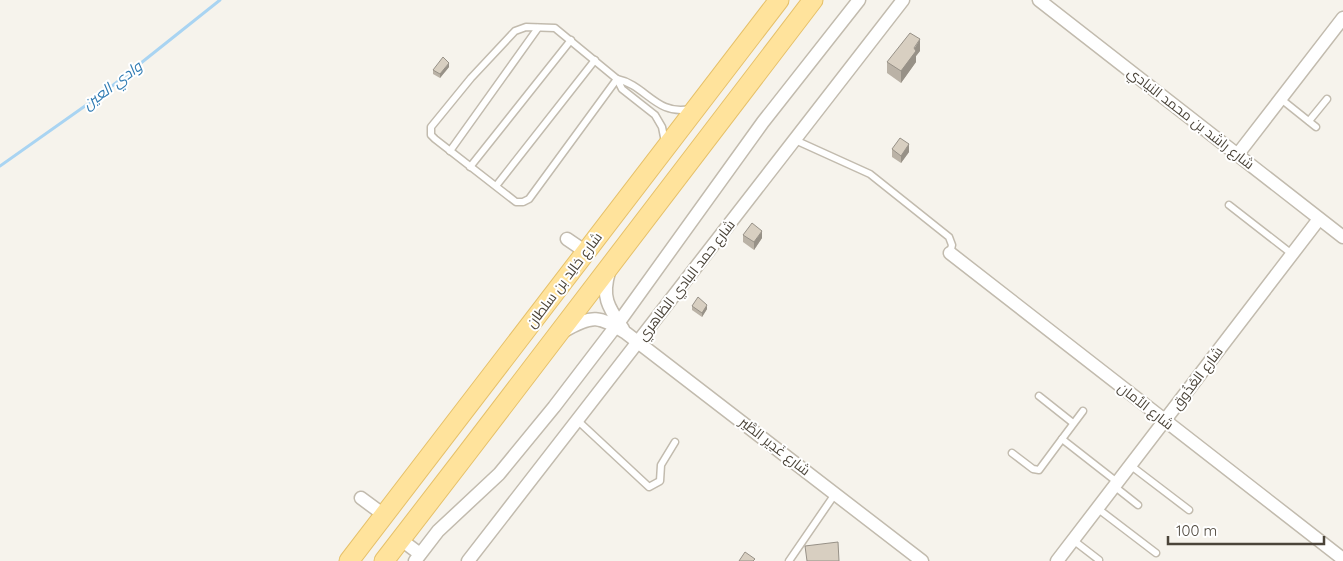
<svg xmlns="http://www.w3.org/2000/svg" width="1343" height="561" viewBox="0 0 1343 561" font-family="Quicksand,Cairo,sans-serif">
<style>
.lines{fill:none;stroke-linecap:round;stroke-linejoin:round}
.stream{stroke:#a9d4f2;stroke-width:3}
.lane-casing{stroke:#c2bbae;stroke-width:9}
.street-casing{stroke:#c2bbae;stroke-width:15}
.primary-casing{stroke:#e6c16a;stroke-width:21}
.lane{stroke:#fff;stroke-width:6}
.street{stroke:#fff;stroke-width:12}
.primary{stroke:#ffe39c;stroke-width:19}
.wall{fill:#bab2a6}
.shaded-wall{fill:#979187}
.building{fill:#d8cfc1;stroke:#979187}
.labels{text-anchor:middle;dominant-baseline:central;stroke-width:4;stroke-linejoin:round;paint-order:stroke}
.street-label{font-size:14px;fill:#4b4439;stroke:#fff}
.water-label{font-size:15px;font-style:italic;fill:#2e7ab2;stroke:#fff}
</style>
<rect width="100%" height="100%" fill="#f6f3ec"/>
<g class="lines">
<polyline class="stream" points="0,166 102,94 220,0"/>
<defs>
<g id="lane">
<polygon points="526,27 555,28 617,79 529,199 523,202 516,202 435,139 431,135 431,127 471,78 515,31"/>
<polyline points="1281,99 1316,127"/>
<polyline points="1309,121 1327,99"/>
<polyline points="795,140 870,174 949,237 952,245 950,253"/>
<path d="M 665,142 L 662,127 L 655,115 L 622,89 L 617,79 C 646,85 656,116 690,109"/>
<polyline points="450,151 538,28"/>
<polyline points="470,167 571,40"/>
<polyline points="496,186 595,60"/>
<polyline points="1229,205 1292,254"/>
<polyline points="1039,396 1073,423"/>
<polyline points="1083,411 1062,439 1117,482"/>
<polyline points="577,420 649,487 660,481 661,465 675,442"/>
<polyline points="1012,453 1033,469 1039,470 1062,439"/>
<polyline points="1130,465 1189,510"/>
<polyline points="1114,486 1138,505"/>
<polyline points="1097,508 1156,553"/>
<polyline points="1073,540 1099,560"/>
<polyline points="789,561 835,494"/>
</g>
<g id="street">
<polyline points="1039,0 1343,237"/>
<polyline points="1238,154 1343,18"/>
<polyline points="567,239 586,252"/>
<polyline points="950,253 1343,559"/>
<path d="M 609,272 C 601,298 609,308 623,329"/>
<path d="M 564,331 C 593,314 599,316 626,333 L 922,561"/>
<polyline points="361,498 384,515"/>
<polyline points="400,539 420,554"/>
<polyline points="415,561 438,531 499,474 554,407 619,322 763,122 859,0"/>
<polyline points="468,561 903,0"/>
<polyline points="1057,561 1319,219"/>
</g>
<g id="primary">
<polyline points="349,561 779,0"/>
<path d="M 384,561 C 528,375 669,187 813,0"/>
</g>
</defs>
<use href="#lane" class="lane-casing"/>
<use href="#street" class="street-casing"/>
<use href="#primary" class="primary-casing"/>
<use href="#lane" class="lane"/>
<use href="#street" class="street"/>
<use href="#primary" class="primary"/>
</g>
<g class="wall">
<polygon points="920,51 916,56 916,62 901,83 887,73 887,62"/>
<polygon points="449,67 440,78 433,74 433,70"/>
<polygon points="892,149 909,152 901,163 892,157"/>
<polygon points="743,235 762,238 754,250 743,242"/>
<polygon points="692,306 707,309 702,317 692,310"/>
</g>
<g class="shaded-wall">
<polygon points="920,39 920,51 916,56 916,62 901,83 901,71"/>
<polygon points="449,63 449,67 440,78 440,74"/>
<polygon points="909,144 909,152 901,163 901,156"/>
<polygon points="762,231 762,238 754,250 754,242"/>
<polygon points="707,305 707,309 702,317 702,313"/>
</g>
<g class="building">
<polygon points="910,33 920,39 914,48 916,51 901,71 887,62"/>
<polygon points="443,57 449,63 440,74 433,70"/>
<polygon points="900,138 909,144 901,156 892,149"/>
<polygon points="752,223 762,231 754,242 743,235"/>
<polygon points="698,297 707,305 702,313 692,306"/>
<polygon points="838,542 839,561 807,561 805,546"/>
<polygon points="745,552 755,559 753,561 739,561"/>
</g>
<g class="labels">
<g class="street-label">
<text transform="translate(1191 118) rotate(38)">شارع راشد بن محمد النيادي</text>
<text transform="translate(564 280) rotate(-53)">شارع خالِد بن سلطان</text>
<text transform="translate(686 280) rotate(-52)">شارع حمد البادي الظاهري</text>
<text transform="translate(1197 378) rotate(-53)">شارع العُذُوق</text>
<text transform="translate(1146 406) rotate(38)">شارع الأمان</text>
<text transform="translate(775 446) rotate(38)">شارع غَدِير الطَّير</text>
</g>
<g class="water-label">
<text transform="translate(112 85) rotate(-37)">وادي العين</text>
</g>
</g>
<path d="M1168 536v8h156v-8" fill="none" stroke="#4b4439" stroke-width="2.5"/>
<text x="1176" y="536" font-size="15" fill="#4b4439" stroke="#ffffff" stroke-width="4" paint-order="stroke">100 m</text>
</svg>
